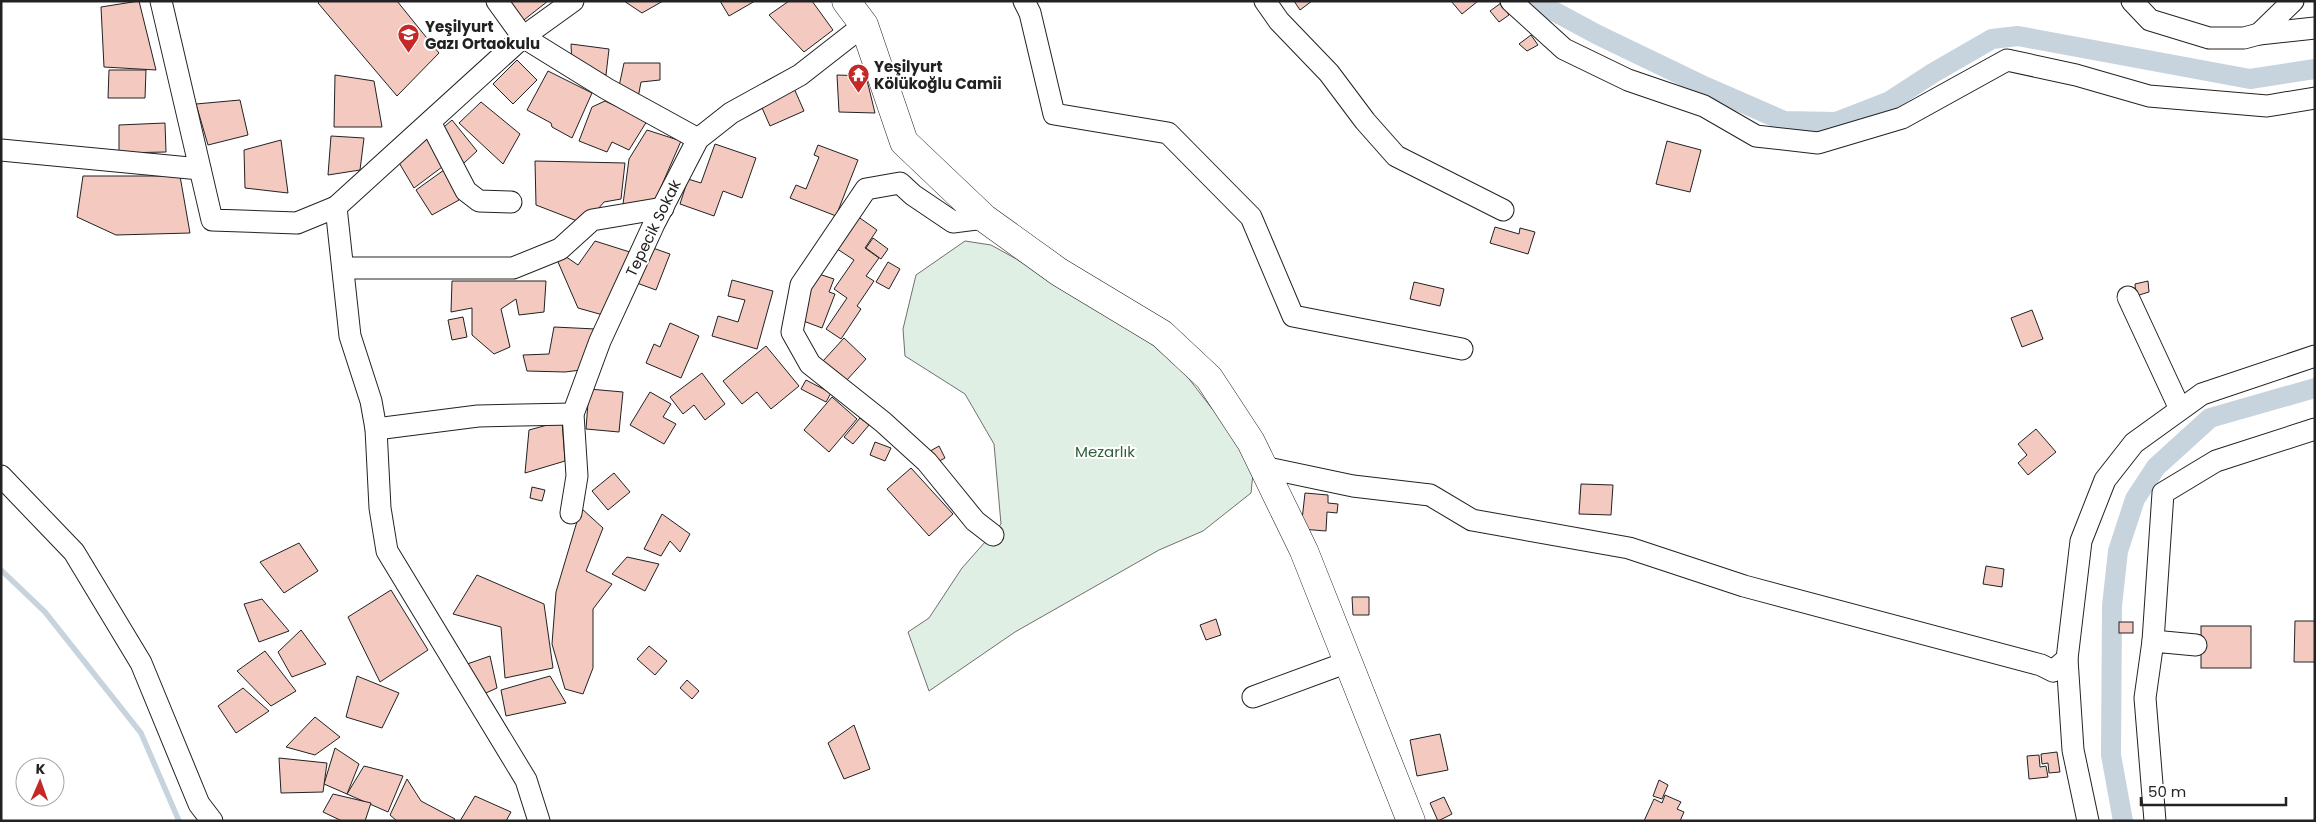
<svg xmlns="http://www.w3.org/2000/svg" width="2316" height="822" viewBox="0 0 2316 822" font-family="Poppins,sans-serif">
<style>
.green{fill:#e0efe3;stroke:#6f6f6f}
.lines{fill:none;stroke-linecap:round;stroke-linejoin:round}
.stream{stroke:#c7d3dd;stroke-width:5.5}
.canal{stroke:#c7d3dd;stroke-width:20}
.building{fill:#f3c9c0;stroke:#222}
.minor-casing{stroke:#222;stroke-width:23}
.major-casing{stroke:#222;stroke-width:29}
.minor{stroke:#fff;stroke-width:21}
.major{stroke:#fff;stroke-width:28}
.labels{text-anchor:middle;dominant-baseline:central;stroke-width:4;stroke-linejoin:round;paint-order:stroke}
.poi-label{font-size:15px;font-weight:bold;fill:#222;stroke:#fff;text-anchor:start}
.street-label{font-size:15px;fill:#222;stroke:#fff}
.park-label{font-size:15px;fill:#2f5e38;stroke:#fff}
</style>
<rect width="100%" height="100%" fill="#fff"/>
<polygon class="green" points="965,241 991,245 1123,318 1186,375 1241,446 1253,473 1251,493 1203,531 1159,550 1015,632 929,691 908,632 929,618 962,568 1001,524 994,444 965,394 905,356 903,329 916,275"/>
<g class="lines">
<polyline class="stream" points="1,570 45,612 141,733 179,821"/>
<g class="canal">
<polyline points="1540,1 1544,6 1598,35 1706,87 1784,121 1836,122 1890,101 1933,73 1992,39 2018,36 2250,79 2315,69"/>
<polyline points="2123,821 2111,755 2112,606 2118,551 2135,499 2156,467 2210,418 2315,388"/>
</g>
</g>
<g class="building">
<polygon points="139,1 156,70 104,67 101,7"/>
<polygon points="320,1 397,1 439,53 397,96 318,3"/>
<polygon points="504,1 548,1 520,23"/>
<polygon points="624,1 663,1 642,13"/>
<polygon points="720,1 755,1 729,16"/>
<polygon points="789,1 812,1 833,30 804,52 769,15"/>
<polygon points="1294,1 1312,1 1300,10"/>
<polygon points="1451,1 1478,1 1462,14"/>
<polygon points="1501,3 1509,15 1499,22 1490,11"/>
<polygon points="1531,35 1538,45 1527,51 1519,44"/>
<polygon points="571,44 609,49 606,75 572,65"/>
<polygon points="517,60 537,80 513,104 493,84"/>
<polygon points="624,63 660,63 660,80 641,82 638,98 618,91"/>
<polygon points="109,70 146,70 145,98 108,98"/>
<polygon points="548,71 592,93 572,138 552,127 551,123 527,110"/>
<polygon points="335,75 374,81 382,127 334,127"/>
<polygon points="837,75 866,76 875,113 839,112"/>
<polygon points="793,86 804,111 770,126 759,101"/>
<polygon points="240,100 248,135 208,145 196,104"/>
<polygon points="605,101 647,121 629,150 612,142 607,152 579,141 592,107"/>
<polygon points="481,102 520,134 503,164 459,123"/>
<polygon points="452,120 477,151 452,174 430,139"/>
<polygon points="165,123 166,152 119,153 119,125"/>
<polygon points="647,130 681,141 654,203 623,204 629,159"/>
<polygon points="331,136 364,138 360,170 328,175"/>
<polygon points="427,139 442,167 414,188 398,161"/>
<polygon points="281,140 288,193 245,188 244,150"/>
<polygon points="1667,141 1701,150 1690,192 1656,184"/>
<polygon points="715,144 756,158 742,198 723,191 714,216 680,204 688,179 701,183"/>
<polygon points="818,145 858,160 836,216 790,198 796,185 806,189 819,157 814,155"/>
<polygon points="535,161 625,163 621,199 604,202 585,224 536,205"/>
<polygon points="444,170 459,200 432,215 416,190"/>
<polygon points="83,176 180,176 190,233 116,235 77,217"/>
<polygon points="847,209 877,230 865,248 879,258 866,276 874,281 857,306 861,309 841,339 826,329 847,298 834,289 854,260 825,241"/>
<polygon points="1495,227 1519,234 1520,228 1535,232 1528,254 1490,243"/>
<polygon points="873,238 888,249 881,259 866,248"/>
<polygon points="595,241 633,253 603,315 578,308 558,262 562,254 578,265"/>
<polygon points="647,246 670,254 656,290 634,282"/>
<polygon points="888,262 900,269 889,289 876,282"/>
<polygon points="807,270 834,279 829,292 835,294 822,328 798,319"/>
<polygon points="732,280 773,291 757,349 712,336 718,316 738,322 745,300 728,296"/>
<polygon points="452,281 546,281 544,312 519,315 516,299 501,309 510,347 494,354 472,335 472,308 451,312"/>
<polygon points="2148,281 2149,292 2136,296 2135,284"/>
<polygon points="1414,282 1444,289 1440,306 1410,299"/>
<polygon points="2032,310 2043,339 2022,347 2011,318"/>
<polygon points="463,317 467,337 452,340 448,320"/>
<polygon points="670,323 699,336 681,378 646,363 654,344 660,347"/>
<polygon points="554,327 596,329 581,370 565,372 527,371 523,355 549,354"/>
<polygon points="844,338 866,359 846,381 823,361"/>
<polygon points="766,346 799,386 771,409 757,392 742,404 723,381"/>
<polygon points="702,373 725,404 705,420 694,405 683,414 670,397"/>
<polygon points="806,380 831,393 826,402 801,389"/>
<polygon points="589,389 623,392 619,432 586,429"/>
<polygon points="650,392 671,404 663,417 676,424 664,444 630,425"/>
<polygon points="832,397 857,419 829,452 804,430"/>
<polygon points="860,418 869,425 853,444 844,437"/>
<polygon points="562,421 565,461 525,473 529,430"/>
<polygon points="2036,429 2056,452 2028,475 2018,463 2027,455 2018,444"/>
<polygon points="875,442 891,448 885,461 870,455"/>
<polygon points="939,446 945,458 932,465 925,454"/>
<polygon points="911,468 953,514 929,536 887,489"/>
<polygon points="614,473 630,492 608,510 592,491"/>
<polygon points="1581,484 1613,485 1611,515 1579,514"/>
<polygon points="532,487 545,490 542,501 530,498"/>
<polygon points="1305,493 1328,495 1328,503 1338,504 1337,513 1327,512 1326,531 1301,529"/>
<polygon points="581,508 603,528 586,571 612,584 593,609 593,668 583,694 565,689 552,644 556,592"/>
<polygon points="662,514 690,534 680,552 670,541 661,556 644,549"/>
<polygon points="299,543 318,571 284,593 260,562"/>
<polygon points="627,557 659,564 645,591 612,574"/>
<polygon points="1986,566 2004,569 2002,587 1983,584"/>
<polygon points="477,575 544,604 553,668 505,678 501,627 453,614"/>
<polygon points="391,590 428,650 380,682 348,617"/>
<polygon points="1352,597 1369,597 1369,615 1353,615"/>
<polygon points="262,599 289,631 259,642 244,604"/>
<polygon points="1216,619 1221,635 1206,640 1200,625"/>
<polygon points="2295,621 2315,621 2315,662 2294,662"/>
<rect x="2119" y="622" width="14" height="11"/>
<rect x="2201" y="626" width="50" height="42"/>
<polygon points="301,630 326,664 292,677 278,652"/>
<polygon points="649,646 667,661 655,675 637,659"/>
<polygon points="265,651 296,691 271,706 237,671"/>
<polygon points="490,656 497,688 466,702 453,669"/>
<polygon points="357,676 399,693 382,728 346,717"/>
<polygon points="550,676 566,703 506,716 501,690"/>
<polygon points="687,680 699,691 692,699 680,688"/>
<polygon points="243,688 269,711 236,733 218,706"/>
<polygon points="315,717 340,737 315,755 286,747"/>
<polygon points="854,725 870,769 844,779 828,743"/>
<polygon points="1440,734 1448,770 1417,776 1410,740"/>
<polygon points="335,748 359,764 347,794 324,784"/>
<polygon points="2057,752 2060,772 2049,773 2048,763 2042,764 2041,754"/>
<polygon points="2039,755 2040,767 2046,766 2048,777 2029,779 2027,756"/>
<polygon points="279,758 327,763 323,792 281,793"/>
<polygon points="364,766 403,776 388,812 347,794"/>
<polygon points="407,779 421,801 455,819 453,821 397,821 390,815"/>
<polygon points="1659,780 1668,785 1662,799 1653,796"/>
<polygon points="333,794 371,803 365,821 342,821 323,812"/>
<polygon points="1665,795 1681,802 1677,809 1684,812 1680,821 1644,821 1654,799 1662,803"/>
<polygon points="475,796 511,812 506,821 460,821"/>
<polygon points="1444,797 1452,814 1438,821 1430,803"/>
</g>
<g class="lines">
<defs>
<g id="minor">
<polyline points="161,1 212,220 297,223 336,207 523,37 573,1"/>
<polyline points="497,1 523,37 607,89 698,139"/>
<polyline points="1024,1 1030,13 1054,114 1168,133 1251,217 1293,316 1462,349"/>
<polyline points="1265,1 1279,21 1329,73 1365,121 1396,156 1503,210"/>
<polyline points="1511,1 1564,49 1628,80 1704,106 1756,136 1818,143 1902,118 2007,60 2076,75 2149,96 2267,106 2315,98"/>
<polyline points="2132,1 2150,20 2209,38 2244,38 2259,34 2315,28"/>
<polyline points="2259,34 2293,1"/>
<polyline points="430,122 466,191 479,201 511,202"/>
<polyline points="1,150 200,169"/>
<polyline points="336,207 350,336 371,401 376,429 380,508 387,551 526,780 539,821"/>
<polyline points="984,218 953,222 913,195 900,183 866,189 801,285 792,332 810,364 883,422 927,462 975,521 993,535"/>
<polyline points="343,268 513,268 560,249 592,220 663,208"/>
<polyline points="2128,297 2180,409"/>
<polyline points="376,429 478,416 573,414"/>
<polyline points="1263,467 1353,486 1430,495 1472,520 1629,548 1744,586 2041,665 2053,671 2067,659"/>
<polyline points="1,476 74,552 141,663 199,804 212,821"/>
<polyline points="571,513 577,476 573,414 600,341 654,224 698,139 731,113 800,75 864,25"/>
<polyline points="2153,641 2163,493 2216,461 2315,429"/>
<polyline points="1253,697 1348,662"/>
<polyline points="2088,821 2073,750 2067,659 2081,541 2105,480 2134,443 2202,394 2315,356"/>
<polyline points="2155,821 2145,698 2153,641 2196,645"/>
</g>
<polyline id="major" points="846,1 864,25 904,142 984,218 1059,272 1162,334 1209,378 1251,442 1304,551 1411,821"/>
</defs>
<use href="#minor" class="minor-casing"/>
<use href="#major" class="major-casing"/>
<use href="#minor" class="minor"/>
<use href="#major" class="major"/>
</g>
<defs>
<symbol id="school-pin" viewBox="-11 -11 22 30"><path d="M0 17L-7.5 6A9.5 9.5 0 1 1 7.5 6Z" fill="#c62828" stroke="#fff"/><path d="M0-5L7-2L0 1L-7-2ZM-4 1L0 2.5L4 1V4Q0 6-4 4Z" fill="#fff"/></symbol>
<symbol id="temple-pin" viewBox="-11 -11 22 30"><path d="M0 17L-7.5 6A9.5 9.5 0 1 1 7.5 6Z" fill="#c62828" stroke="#fff"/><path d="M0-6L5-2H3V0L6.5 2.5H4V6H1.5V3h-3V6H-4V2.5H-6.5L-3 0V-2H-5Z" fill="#fff"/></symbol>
</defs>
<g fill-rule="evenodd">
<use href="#school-pin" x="396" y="22" width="25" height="34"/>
<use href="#temple-pin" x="846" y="62" width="25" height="34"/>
</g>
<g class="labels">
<g class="poi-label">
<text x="425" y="26">Yeşilyurt<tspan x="425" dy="17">Gazı Ortaokulu</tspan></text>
<text x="874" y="66">Yeşilyurt<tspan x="874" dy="17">Kölükoğlu Camii</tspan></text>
</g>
<g class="street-label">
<text transform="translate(653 228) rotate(-64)">Tepecik Sokak</text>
</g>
<g class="park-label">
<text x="1105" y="451">Mezarlık</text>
</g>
</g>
<rect width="2316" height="822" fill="none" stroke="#222222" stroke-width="5"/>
<g transform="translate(40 782) rotate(2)"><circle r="24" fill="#ffffff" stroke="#a7a7a7"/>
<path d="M0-4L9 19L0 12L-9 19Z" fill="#c62828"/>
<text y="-8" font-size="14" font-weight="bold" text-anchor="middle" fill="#222222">K</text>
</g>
<path d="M2141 797v8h145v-8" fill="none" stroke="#222222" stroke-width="2.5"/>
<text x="2148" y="797" font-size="15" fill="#222222" stroke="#ffffff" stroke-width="4" paint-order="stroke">50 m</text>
</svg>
